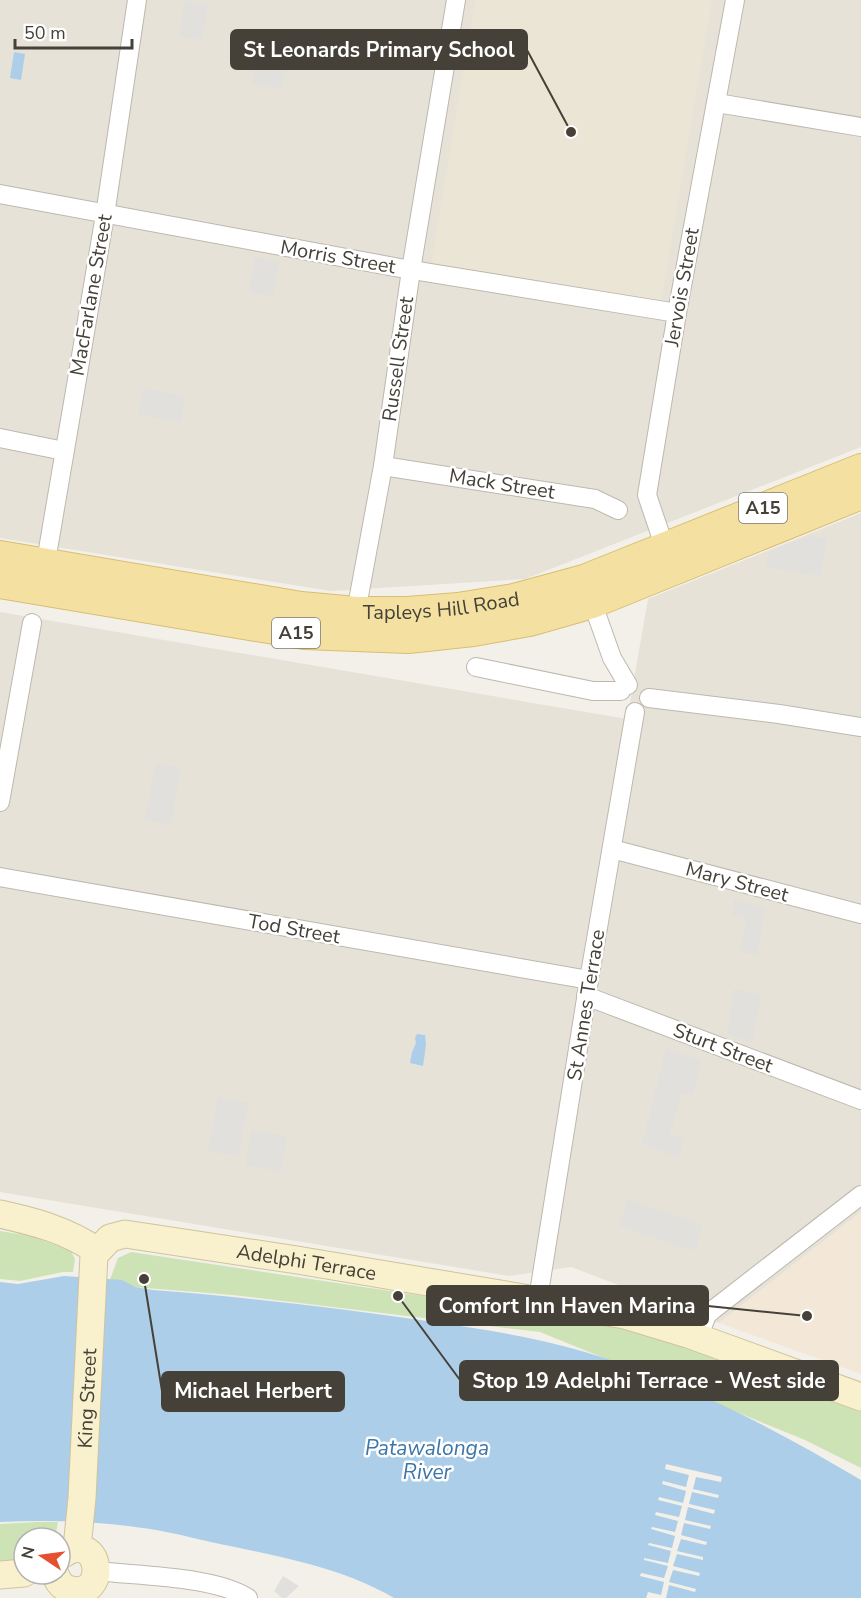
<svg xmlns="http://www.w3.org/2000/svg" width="861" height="1598" viewBox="0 0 861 1598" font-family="'Nunito Sans',sans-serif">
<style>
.residential{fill:#e6e2d8}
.commercial{fill:#f3e8d7}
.education{fill:#ebe5d5}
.green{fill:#cde3b6}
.parking{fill:#e2e0dd}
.water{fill:#accee9}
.pier{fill:#f3f0e9}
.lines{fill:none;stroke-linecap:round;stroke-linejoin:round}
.street-casing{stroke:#beb8ad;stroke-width:20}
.secondary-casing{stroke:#cec49d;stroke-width:29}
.primary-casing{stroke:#d8be72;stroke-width:32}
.street{stroke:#fff;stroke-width:18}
.secondary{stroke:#f9f0cd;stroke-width:27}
.primary{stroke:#f4e0a1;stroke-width:30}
.labels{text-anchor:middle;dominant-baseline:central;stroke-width:5;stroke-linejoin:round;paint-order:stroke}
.shield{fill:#fff;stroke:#7e7a74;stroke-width:1.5}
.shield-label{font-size:18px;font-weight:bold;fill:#464138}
.street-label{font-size:20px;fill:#464138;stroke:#fff}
.water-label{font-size:21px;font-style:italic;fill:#3c76a8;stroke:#fff}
.leader{fill:none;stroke:#464138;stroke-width:2}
.callout-dot{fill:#464138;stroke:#fff;stroke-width:2}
.callout{fill:#464138;stroke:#464138;stroke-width:2}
.callout-label{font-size:21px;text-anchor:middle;font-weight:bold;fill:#fff}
</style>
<rect width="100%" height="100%" fill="#f3f0e9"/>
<g class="residential">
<polygon points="0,0 861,0 861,447 525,579 331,591 0,538"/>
<polygon points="861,513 861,1212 719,1323 571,1267 509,1276 0,1192 0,612 627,719 648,599"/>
</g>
<polygon class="commercial" points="861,1212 861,1374 719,1323"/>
<polygon class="education" points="475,0 712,0 661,302 431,264"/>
<g class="green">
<polygon points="0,1231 31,1236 71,1251 75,1259 73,1272 63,1272 20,1281 0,1279"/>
<polygon points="131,1252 650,1330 861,1409 861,1468 805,1440 540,1332 233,1295 108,1285 118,1258"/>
<polygon points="38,1522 58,1522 55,1538 24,1538 24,1562 0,1564 0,1524"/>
</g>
<g class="parking">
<polygon points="185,1 208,5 202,40 179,36"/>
<polygon points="258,49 287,54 281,89 252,84"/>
<polygon points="255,257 279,262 273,296 249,292"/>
<polygon points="143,388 185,396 181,422 138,415"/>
<polygon points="810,536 827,539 820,576 766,567 769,552"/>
<polygon points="156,763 181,768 171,825 145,820"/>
<polygon points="734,899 766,908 757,955 740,952 746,918 732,916"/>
<polygon points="734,989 761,994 752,1043 727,1033"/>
<polygon points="666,1048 702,1061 693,1095 681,1093 670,1135 684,1139 678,1158 642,1144"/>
<polygon points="218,1097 248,1103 239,1156 208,1151"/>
<polygon points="251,1130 287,1136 281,1172 246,1165"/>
<polygon points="628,1199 702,1225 696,1250 679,1247 619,1225"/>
<polygon points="283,1576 299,1586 286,1598 282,1598 274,1591"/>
</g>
<g class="water">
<polygon points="14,52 25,54 21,80 10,78"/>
<polygon points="417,1034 425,1035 426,1045 423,1066 410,1063 412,1052 416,1043 415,1038"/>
<path d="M 64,1276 L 122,1280 L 135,1287 L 153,1290 C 243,1297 331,1307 420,1320 C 475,1328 531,1336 585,1352 C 684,1381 773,1428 861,1480 L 861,1598 L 394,1598 C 344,1569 286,1558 230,1546 C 203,1541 177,1533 150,1529 C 100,1521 50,1520 0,1522 L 0,1282 L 18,1284 Z"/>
</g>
<polygon class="pier" points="666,1464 722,1477 721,1482 696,1477 693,1489 719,1495 718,1498 692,1492 689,1504 715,1510 714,1514 688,1507 685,1520 711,1526 710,1529 684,1523 681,1535 707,1542 706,1545 681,1539 677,1551 703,1557 703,1560 677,1554 673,1566 700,1573 699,1576 673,1570 669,1582 696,1589 695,1592 669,1585 666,1598 646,1598 648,1592 661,1595 664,1582 640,1576 641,1573 664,1578 668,1566 644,1560 644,1558 668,1563 671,1551 648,1545 649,1543 672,1548 675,1536 651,1529 652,1527 675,1532 678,1521 655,1515 656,1512 679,1517 682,1506 658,1500 659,1497 683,1503 686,1491 662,1484 663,1481 686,1487 689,1475 665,1469"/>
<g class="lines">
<defs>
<g id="street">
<polyline points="717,103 861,127"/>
<polyline points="0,194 400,268 677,313"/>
<polyline points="0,438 64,451"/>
<polyline points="383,466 595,499 618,510"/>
<polyline points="668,557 647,495 677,313 735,0"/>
<polyline points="44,573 105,215 137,0"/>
<polyline points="590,596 612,658 628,685"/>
<polyline points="356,612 383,466 411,270 456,0"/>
<polyline points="476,667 593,691 621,691"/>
<polyline points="649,698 779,714 861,727"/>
<polyline points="0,802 32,623"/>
<polyline points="612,849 861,914"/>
<polyline points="0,877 589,980"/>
<polyline points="586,996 861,1100"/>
<polyline points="538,1299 589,980 635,712"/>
<polyline points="698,1338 707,1315 714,1309 861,1195"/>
<path d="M 97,1571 C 139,1576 214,1576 248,1598"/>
</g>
<g id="secondary">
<path d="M 0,1214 C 35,1222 67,1230 97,1251"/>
<path id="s1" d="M 77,1548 L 82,1498 L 94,1255 L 110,1238 L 125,1234 L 297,1260 L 625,1315 L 688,1334 L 861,1397"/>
<path d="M 55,1574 C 58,1582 62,1588 71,1590 C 110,1598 100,1529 63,1554"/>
<polyline points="0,1575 24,1573"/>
</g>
<g id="primary">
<path id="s2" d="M 0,556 L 301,607 L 356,612 L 408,612 L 458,608 L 514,599 L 584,580 L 861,469"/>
<polyline points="0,583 304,634 408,638 473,631 529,621 592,603 861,494"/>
</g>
</defs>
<use href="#street" class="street-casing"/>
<use href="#secondary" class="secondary-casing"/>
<use href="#primary" class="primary-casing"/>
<use href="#street" class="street"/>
<use href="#secondary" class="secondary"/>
<use href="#primary" class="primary"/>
</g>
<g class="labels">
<g class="shield">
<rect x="739" y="493" width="48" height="30" rx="4.5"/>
<rect x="272" y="618" width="48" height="30" rx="4.5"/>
</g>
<g class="shield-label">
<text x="763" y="508">A15</text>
<text x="296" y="633">A15</text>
</g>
<g class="street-label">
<text transform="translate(338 257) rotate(10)">Morris Street</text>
<text transform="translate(682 287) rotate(-80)">Jervois Street</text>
<text transform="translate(91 295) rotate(-80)">MacFarlane Street</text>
<text transform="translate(398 359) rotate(-82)">Russell Street</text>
<text transform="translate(502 484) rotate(9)">Mack Street</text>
<text stroke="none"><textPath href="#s2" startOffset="446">Tapleys Hill Road</textPath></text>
<text transform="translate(737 882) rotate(15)">Mary Street</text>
<text transform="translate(294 929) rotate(10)">Tod Street</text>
<text transform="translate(586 1005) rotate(-81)">St Annes Terrace</text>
<text transform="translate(723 1048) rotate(21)">Sturt Street</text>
<text stroke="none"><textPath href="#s1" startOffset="516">Adelphi Terrace</textPath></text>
<text stroke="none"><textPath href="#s1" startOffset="150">King Street</textPath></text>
</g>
<g class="water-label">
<text x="427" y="1448">Patawalonga<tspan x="427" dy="24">River</tspan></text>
</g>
</g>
<path class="leader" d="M571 132L527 50M807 1316L708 1306M398 1296L460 1380M144 1279L162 1391"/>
<g class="callout-dot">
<circle cx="571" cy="132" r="6"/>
<circle cx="807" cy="1316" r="6"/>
<circle cx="398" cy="1296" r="6"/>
<circle cx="144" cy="1279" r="6"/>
</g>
<g class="callout">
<rect x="231" y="30" width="296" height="39" rx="6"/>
<rect x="427" y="1286" width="281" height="39" rx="6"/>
<rect x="460" y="1361" width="378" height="39" rx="6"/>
<rect x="162" y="1372" width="182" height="39" rx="6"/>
</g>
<g class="callout-label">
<text x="379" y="57">St Leonards Primary School</text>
<text x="567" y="1313">Comfort Inn Haven Marina</text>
<text x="649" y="1388">Stop 19 Adelphi Terrace - West side</text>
<text x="253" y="1398">Michael Herbert</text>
</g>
<g transform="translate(42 1556) rotate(283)"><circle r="28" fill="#ffffff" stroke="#b5b3af" stroke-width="1.5"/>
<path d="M0-4.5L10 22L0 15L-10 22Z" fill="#e5512f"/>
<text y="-9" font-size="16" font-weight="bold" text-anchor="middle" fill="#464138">N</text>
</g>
<path d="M15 39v9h117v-9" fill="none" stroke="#464138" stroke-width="3"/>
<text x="24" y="39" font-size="18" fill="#464138" stroke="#ffffff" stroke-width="4.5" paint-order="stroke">50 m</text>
</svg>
